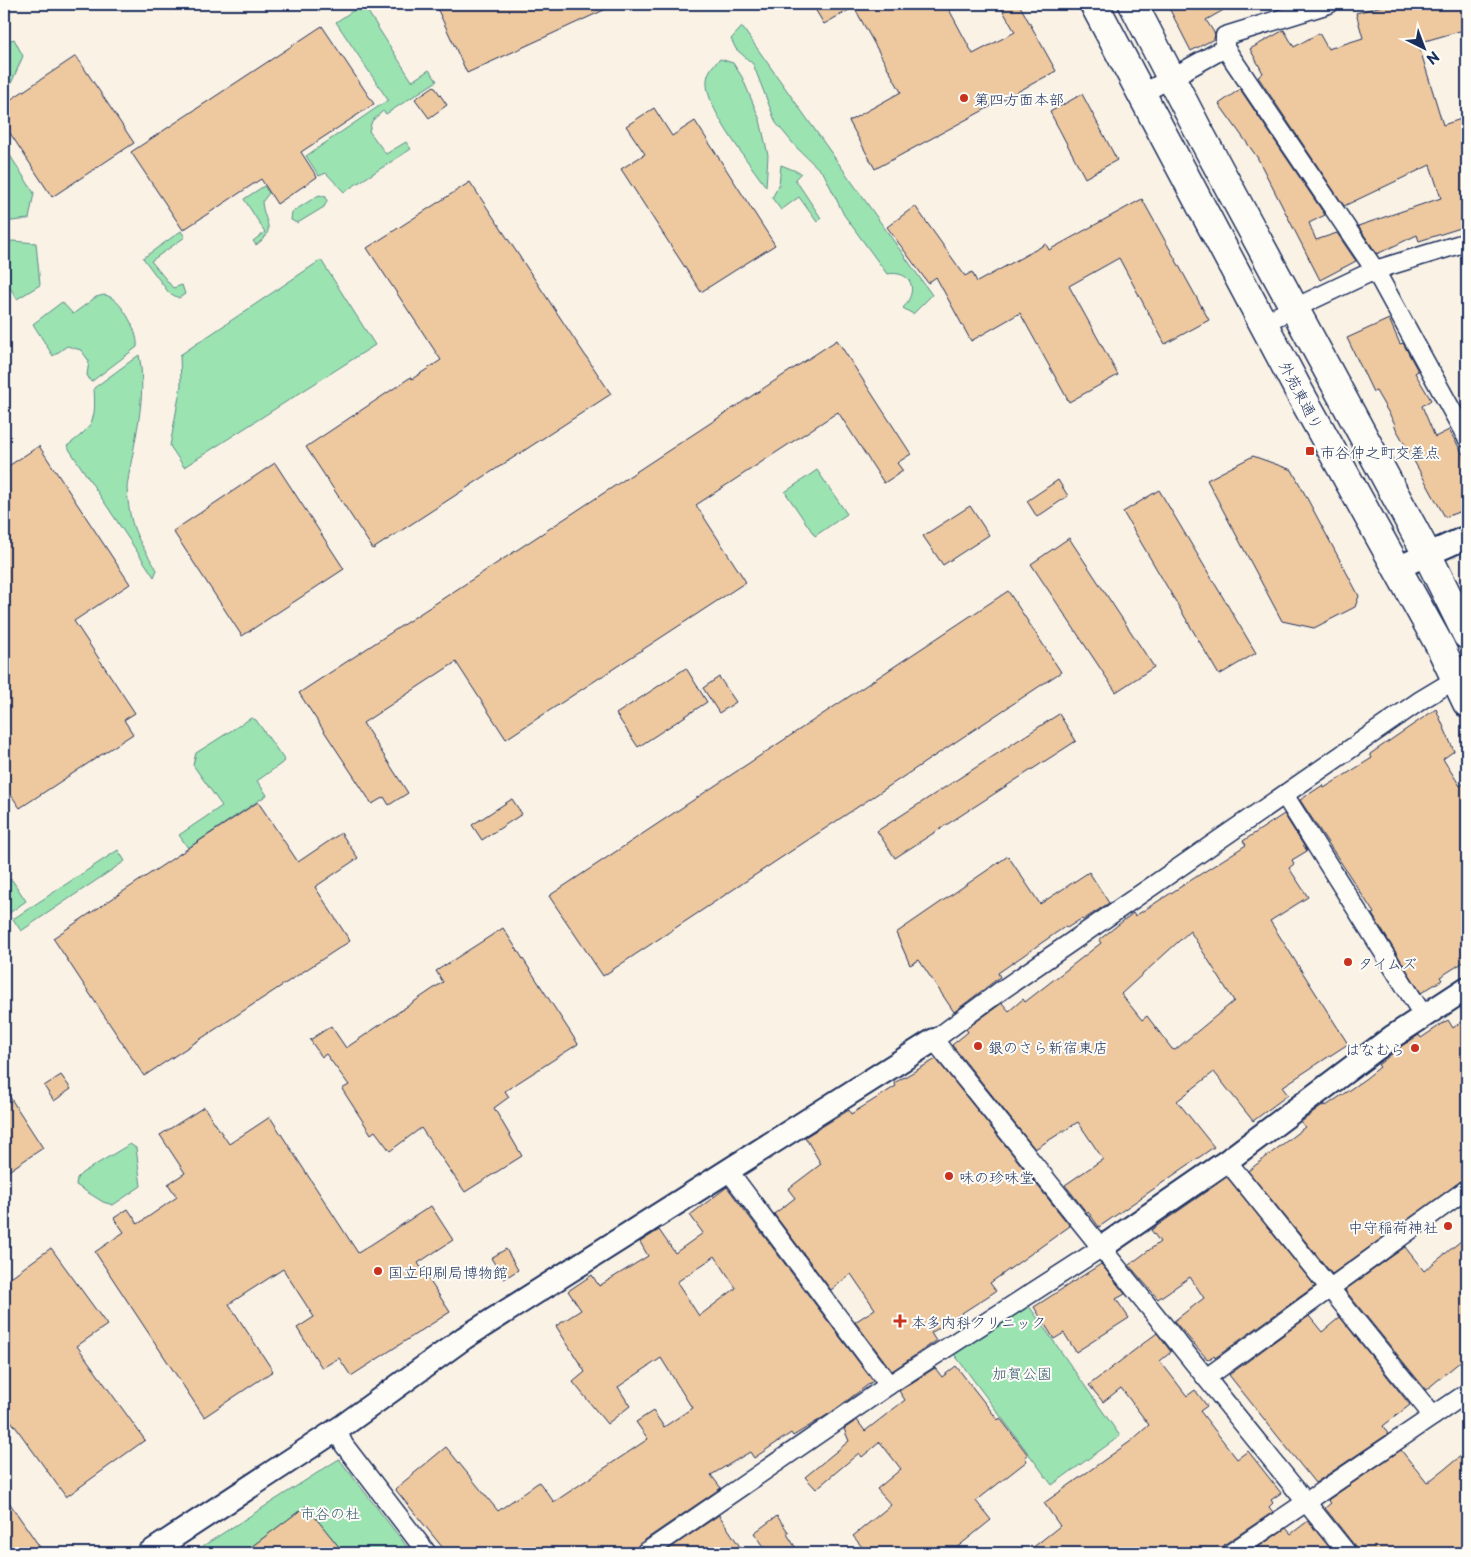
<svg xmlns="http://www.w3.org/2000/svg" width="1471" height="1557" viewBox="0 0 1471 1557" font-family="'Playpen Sans','Klee One',sans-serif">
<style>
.green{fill:#9be3b1;stroke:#5b8988}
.building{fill:#eec89f;stroke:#1b2f5e;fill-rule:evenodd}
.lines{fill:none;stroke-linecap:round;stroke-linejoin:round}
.minor-casing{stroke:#1b2f5e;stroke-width:21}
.tertiary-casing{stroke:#1b2f5e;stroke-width:26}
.primary-casing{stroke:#1b2f5e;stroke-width:31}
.minor{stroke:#fdfcf7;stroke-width:18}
.tertiary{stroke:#fdfcf7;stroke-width:22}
.primary{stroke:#fdfcf7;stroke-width:28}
.poi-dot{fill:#c8321e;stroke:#fdfcf7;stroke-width:2}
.labels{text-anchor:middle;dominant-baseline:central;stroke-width:4;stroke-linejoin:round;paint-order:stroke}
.poi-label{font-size:15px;fill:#1b2f5e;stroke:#fdfcf7;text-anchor:start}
.street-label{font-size:15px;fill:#1b2f5e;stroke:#fdfcf7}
.park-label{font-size:15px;fill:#3b5c73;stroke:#fdfcf7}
</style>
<rect width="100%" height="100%" fill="#faf2e5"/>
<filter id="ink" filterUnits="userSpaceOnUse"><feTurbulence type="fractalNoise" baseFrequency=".02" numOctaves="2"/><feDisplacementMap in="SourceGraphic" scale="10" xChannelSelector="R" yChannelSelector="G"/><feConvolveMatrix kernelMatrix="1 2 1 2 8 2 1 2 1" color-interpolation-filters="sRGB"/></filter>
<g filter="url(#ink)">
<g class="green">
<polygon points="363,4 412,81 429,70 437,81 386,114 383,111 372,121 369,131 386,154 406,142 411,149 344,192 326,173 319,176 306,156 388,100 336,22"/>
<path d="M 742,27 L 932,295 L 913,314 L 903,308 C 919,290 912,270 887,274 L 844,215 L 824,174 L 796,147 L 776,123 L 753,64 L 736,49 L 731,39 Z"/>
<polygon points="14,39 23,56 10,86 4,92 4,42"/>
<path d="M 720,59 L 733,63 L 742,77 L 760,120 L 768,155 L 766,187 C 750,164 708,111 707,85 C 706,73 712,66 720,59 Z"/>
<polygon points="4,146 34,193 29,219 4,222"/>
<polygon points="781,165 801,173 795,179 821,218 817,222 799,197 781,210 772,198 779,185"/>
<path d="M 264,186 L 269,193 L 262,202 C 264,224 278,229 256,245 L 253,241 L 265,232 L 244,199 Z"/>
<polygon points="319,195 326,197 327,201 324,207 301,221 297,223 291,220 292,212"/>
<polygon points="181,231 185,237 151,261 173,288 182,285 185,294 179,298 169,293 143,258"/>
<polygon points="12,241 36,243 40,285 17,299 4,278 4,243"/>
<polygon points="321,260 375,345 184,467 170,446 181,385 180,355"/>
<path d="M 104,295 C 120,296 139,332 137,347 L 91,382 L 87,375 L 89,361 L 81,350 L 67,346 L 53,356 L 33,324 L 62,302 L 73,314 L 96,297 Z"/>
<path d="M 139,355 C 148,397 133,445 127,487 C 129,527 137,538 157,570 L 154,577 L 67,446 C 94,426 96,421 94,388 Z"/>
<polygon points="817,470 847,514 815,536 785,492"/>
<polygon points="251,718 256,720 285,761 257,781 267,795 188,848 179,835 222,806 193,765 196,753"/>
<polygon points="118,850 125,861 21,931 13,919"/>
<polygon points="4,879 12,880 26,901 4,917"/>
<polygon points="130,1144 136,1148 141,1186 113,1205 103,1202 76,1185 77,1178 82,1173"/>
<polygon points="1029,1306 1120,1436 1052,1485 954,1354"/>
<polygon points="339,1459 412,1553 192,1553"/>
</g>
<g class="building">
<polygon points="446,4 617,4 467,73 437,8"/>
<polygon points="812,4 946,4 973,54 1015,32 999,4 1019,4 1056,71 875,169 849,121 901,92 854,7 824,24"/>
<polygon points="1167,4 1234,4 1206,20 1215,34 1214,39 1191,51"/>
<polygon points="1389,4 1467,4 1467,29 1418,43 1443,125 1467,117 1467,226 1419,241 1417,235 1377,254 1358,226 1441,198 1430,165 1344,206 1258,77 1263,73 1250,49 1284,30 1294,47 1319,33 1328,49 1363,38 1356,13"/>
<polygon points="322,26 374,104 301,152 317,177 277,204 261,179 183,230 131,152"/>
<polygon points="76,56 134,143 52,197 4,124 4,104"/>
<polygon points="434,86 447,105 429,118 415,99"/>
<polygon points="1240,89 1325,215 1309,223 1316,240 1337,233 1356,261 1320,280 1257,157 1219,104"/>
<polygon points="1082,94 1117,160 1085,178 1050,112"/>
<polygon points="654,108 672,136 695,121 775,245 701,292 621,169 645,154 626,126"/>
<polygon points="470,182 611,394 373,549 306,447 411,377 412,379 441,360 367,248"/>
<polygon points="1142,199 1209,320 1165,344 1119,258 1069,286 1118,375 1069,402 1020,313 971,341 936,277 928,283 887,227 915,206 965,276 972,272 977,282 1046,244 1049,250"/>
<polygon points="1389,319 1400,344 1403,343 1418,371 1415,373 1431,400 1422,406 1435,437 1449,430 1467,461 1467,509 1445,517 1394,425 1395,424 1376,391 1373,392 1347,338"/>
<polygon points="837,340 911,454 897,463 903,471 884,483 838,412 696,505 746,582 506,739 456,662 363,723 408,793 389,805 384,797 372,804 299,693"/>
<polygon points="39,446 130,584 74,621 135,713 124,720 133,734 20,808 11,795 4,800 4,469"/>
<polygon points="1253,456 1292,470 1359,596 1355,607 1314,628 1282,621 1207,480"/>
<polygon points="275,463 344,569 242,636 173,531"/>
<polygon points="1058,480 1068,496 1037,517 1027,501"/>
<polygon points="1159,490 1256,653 1219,675 1123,512"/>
<polygon points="970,506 989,535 943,565 923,536"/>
<polygon points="1069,538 1154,667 1116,692 1031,564"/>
<polygon points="1008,591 1061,672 603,976 549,896"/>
<polygon points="686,668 707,702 638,747 616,714"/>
<polygon points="719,677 736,702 719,713 703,688"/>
<polygon points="1436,709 1454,751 1443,759 1460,786 1467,781 1467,960 1440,977 1442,980 1421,993 1372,914 1374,913 1300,800 1323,785 1324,788 1372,758 1370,754"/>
<polygon points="1059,714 1076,741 895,858 877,831"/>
<polygon points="512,799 522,814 482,840 472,825"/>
<polygon points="258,802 298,862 341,833 358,858 315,887 350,941 144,1076 53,938"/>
<path d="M 1284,814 L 1307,851 L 1292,860 L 1294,864 L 1289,868 L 1308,897 L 1270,921 L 1348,1044 L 1282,1087 L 1288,1095 L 1253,1121 L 1214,1072 L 1177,1101 L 1214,1147 L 1099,1227 L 1088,1212 L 1087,1213 L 1065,1185 L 1103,1159 L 1078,1122 L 1035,1149 L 952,1045 L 968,1032 L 966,1029 L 1002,1003 L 1009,1011 L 1023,999 L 1025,1002 L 1101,943 L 1099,940 L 1133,913 L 1135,916 L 1246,845 L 1243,841 ZM 1190,931 L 1234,1001 L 1175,1050 L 1172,1049 L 1147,1016 L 1142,1020 L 1121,994 Z"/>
<polygon points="1008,856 1040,904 1089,872 1109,903 1083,920 1081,919 1067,928 1066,926 998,973 1000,977 954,1012 919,960 910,965 896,933"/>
<polygon points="503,928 578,1044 505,1091 509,1097 494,1108 522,1156 465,1192 421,1128 390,1151 375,1131 371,1134 342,1089 349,1085 326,1054 322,1057 310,1040 331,1026 346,1048 443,982 436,971"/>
<polygon points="1467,1017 1467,1177 1332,1274 1248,1171 1305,1127 1301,1122 1325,1104 1326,1106 1365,1079 1380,1067 1378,1065 1403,1045 1419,1035 1421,1038 1448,1020 1453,1028"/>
<polygon points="936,1059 1070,1226 990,1283 996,1291 931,1333 936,1341 892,1371 855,1322 875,1309 851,1274 831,1290 774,1214 795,1198 788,1189 821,1164 805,1137 849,1110 851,1114 896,1086 894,1083"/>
<polygon points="61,1075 71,1089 54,1101 44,1086"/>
<polygon points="4,1088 43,1148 4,1174"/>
<polygon points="204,1107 229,1144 270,1117 358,1253 431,1206 453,1240 418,1263 450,1312 351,1376 339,1358 322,1368 297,1328 314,1317 283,1269 229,1304 273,1371 204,1417 95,1252 124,1232 114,1218 128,1209 138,1224 177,1197 168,1184 185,1173 160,1135"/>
<polygon points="1227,1177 1315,1286 1215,1358 1214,1356 1208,1360 1174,1321 1204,1298 1190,1277 1158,1299 1129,1265 1160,1242 1151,1230"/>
<path d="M 727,1187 L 873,1381 L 832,1412 L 793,1436 L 791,1433 L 754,1458 L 750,1452 L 711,1475 L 721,1488 L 639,1544 L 634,1553 L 447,1553 L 395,1489 L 446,1447 L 498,1511 L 539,1482 L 554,1502 L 648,1439 L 636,1422 L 653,1411 L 664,1427 L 692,1408 L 661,1358 L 618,1387 L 630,1406 L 607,1424 L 573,1382 L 585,1372 L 556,1326 L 581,1310 L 568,1291 L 592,1275 L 599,1286 L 648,1256 L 640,1242 L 659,1230 L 675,1253 L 703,1233 L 690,1215 ZM 715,1256 L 736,1288 L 699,1316 L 677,1282 Z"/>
<polygon points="1467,1236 1467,1356 1426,1390 1345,1290 1405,1247 1424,1271"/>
<polygon points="51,1248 107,1325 77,1346 145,1440 66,1497 4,1411 4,1282"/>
<polygon points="506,1249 518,1270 504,1279 491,1258"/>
<polygon points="1101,1264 1125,1294 1116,1299 1129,1318 1076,1352 1064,1333 1054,1339 1034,1307"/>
<polygon points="1309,1316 1322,1332 1340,1317 1410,1405 1383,1426 1388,1434 1315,1483 1229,1375"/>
<polygon points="1157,1333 1171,1352 1160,1361 1187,1396 1195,1390 1207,1406 1200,1411 1237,1459 1248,1451 1281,1493 1271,1500 1273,1503 1269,1507 1273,1512 1225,1544 1220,1553 1026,1553 1060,1526 1044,1503 1131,1441 1149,1425 1121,1388 1103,1402 1089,1385"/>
<polygon points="956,1366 998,1420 1000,1418 1028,1455 1025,1457 1027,1461 976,1501 991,1520 950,1553 867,1553 853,1536 891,1505 877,1489 901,1469 880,1442 862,1457 859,1453 816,1489 805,1477 849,1441 844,1429 857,1420 865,1431 905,1400 899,1391 935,1368 942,1377"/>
<polygon points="1401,1450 1427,1483 1467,1451 1467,1553 1357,1553 1355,1546 1325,1508 1331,1503 1328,1500"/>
<polygon points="4,1495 44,1553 4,1553"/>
<polygon points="306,1506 344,1553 243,1553"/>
<polygon points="719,1515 744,1553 663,1553"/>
<polygon points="777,1516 789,1533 787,1534 799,1553 769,1553 754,1533"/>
<polygon points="1308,1521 1334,1553 1250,1553 1286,1528 1291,1534"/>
</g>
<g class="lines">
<defs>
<g id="minor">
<polyline points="1329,4 1225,36 1225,48 1375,270 1467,438"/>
<polyline points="1142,94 1225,48"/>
<polyline points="1263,323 1375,270 1467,242"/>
<polyline points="1285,796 1423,1015"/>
<polyline points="1227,1161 1433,1416"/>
<polyline points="728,1170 889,1385"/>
<polyline points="1206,1378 1467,1189"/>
<polyline points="337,1430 344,1445 427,1553"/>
<polyline points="645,1553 889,1385 1101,1248"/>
<polyline points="1231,1553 1467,1393"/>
<polyline points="1347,1553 934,1040 999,992 1421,700 1456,679"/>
</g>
<g id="tertiary">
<polyline points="1397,568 1467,537"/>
<polyline points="1101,1248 1227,1161 1392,1037 1467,988"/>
<polyline points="149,1553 344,1425 464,1338 934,1040"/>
</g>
<g id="primary">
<polyline points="1094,4 1300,393 1440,646 1467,703"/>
<polyline points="1133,4 1197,128 1427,554 1467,635"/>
</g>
</defs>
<use href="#minor" class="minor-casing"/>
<use href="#tertiary" class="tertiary-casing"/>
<use href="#primary" class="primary-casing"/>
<use href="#minor" class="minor"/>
<use href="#tertiary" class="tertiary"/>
<use href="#primary" class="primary"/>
</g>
</g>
<g class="poi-dot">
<circle cx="964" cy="98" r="5"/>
<rect x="1305" y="446" width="10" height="10" rx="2.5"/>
<circle cx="1348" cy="962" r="5"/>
<circle cx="978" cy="1046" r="5"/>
<circle cx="1415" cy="1048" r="5"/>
<circle cx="949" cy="1176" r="5"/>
<circle cx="1448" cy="1226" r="5"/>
<circle cx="378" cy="1271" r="5"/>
<path d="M897.5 1313.5h5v5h5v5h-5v5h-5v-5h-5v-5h5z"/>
</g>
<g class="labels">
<g class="poi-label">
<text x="974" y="98">第四方面本部</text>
<text x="1320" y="451">市谷仲之町交差点</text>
<text x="1358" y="962">タイムズ</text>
<text x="988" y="1046">銀のさら新宿東店</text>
<text x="1405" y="1048" text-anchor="end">はなむら</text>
<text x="959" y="1176">味の珍味堂</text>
<text x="1438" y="1226" text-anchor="end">中守稲荷神社</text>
<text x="388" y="1271">国立印刷局博物館</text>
<text x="911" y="1321">本多内科クリニック</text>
</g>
<g class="street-label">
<text transform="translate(1302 395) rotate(62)">外苑東通り</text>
</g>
<g class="park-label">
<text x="1022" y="1372">加賀公園</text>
<text x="330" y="1512">市谷の杜</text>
</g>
</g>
<rect width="1471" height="1557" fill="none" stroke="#fdfcf7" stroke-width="20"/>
<rect x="10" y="10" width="1451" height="1537" fill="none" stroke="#1b2f5e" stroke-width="2" filter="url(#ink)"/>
<g transform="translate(1424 48) rotate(138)" stroke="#fdfcf7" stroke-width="4" paint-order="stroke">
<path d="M0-4L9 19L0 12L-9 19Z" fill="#1b2f5e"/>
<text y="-8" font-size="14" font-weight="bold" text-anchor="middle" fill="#1b2f5e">N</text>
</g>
</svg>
